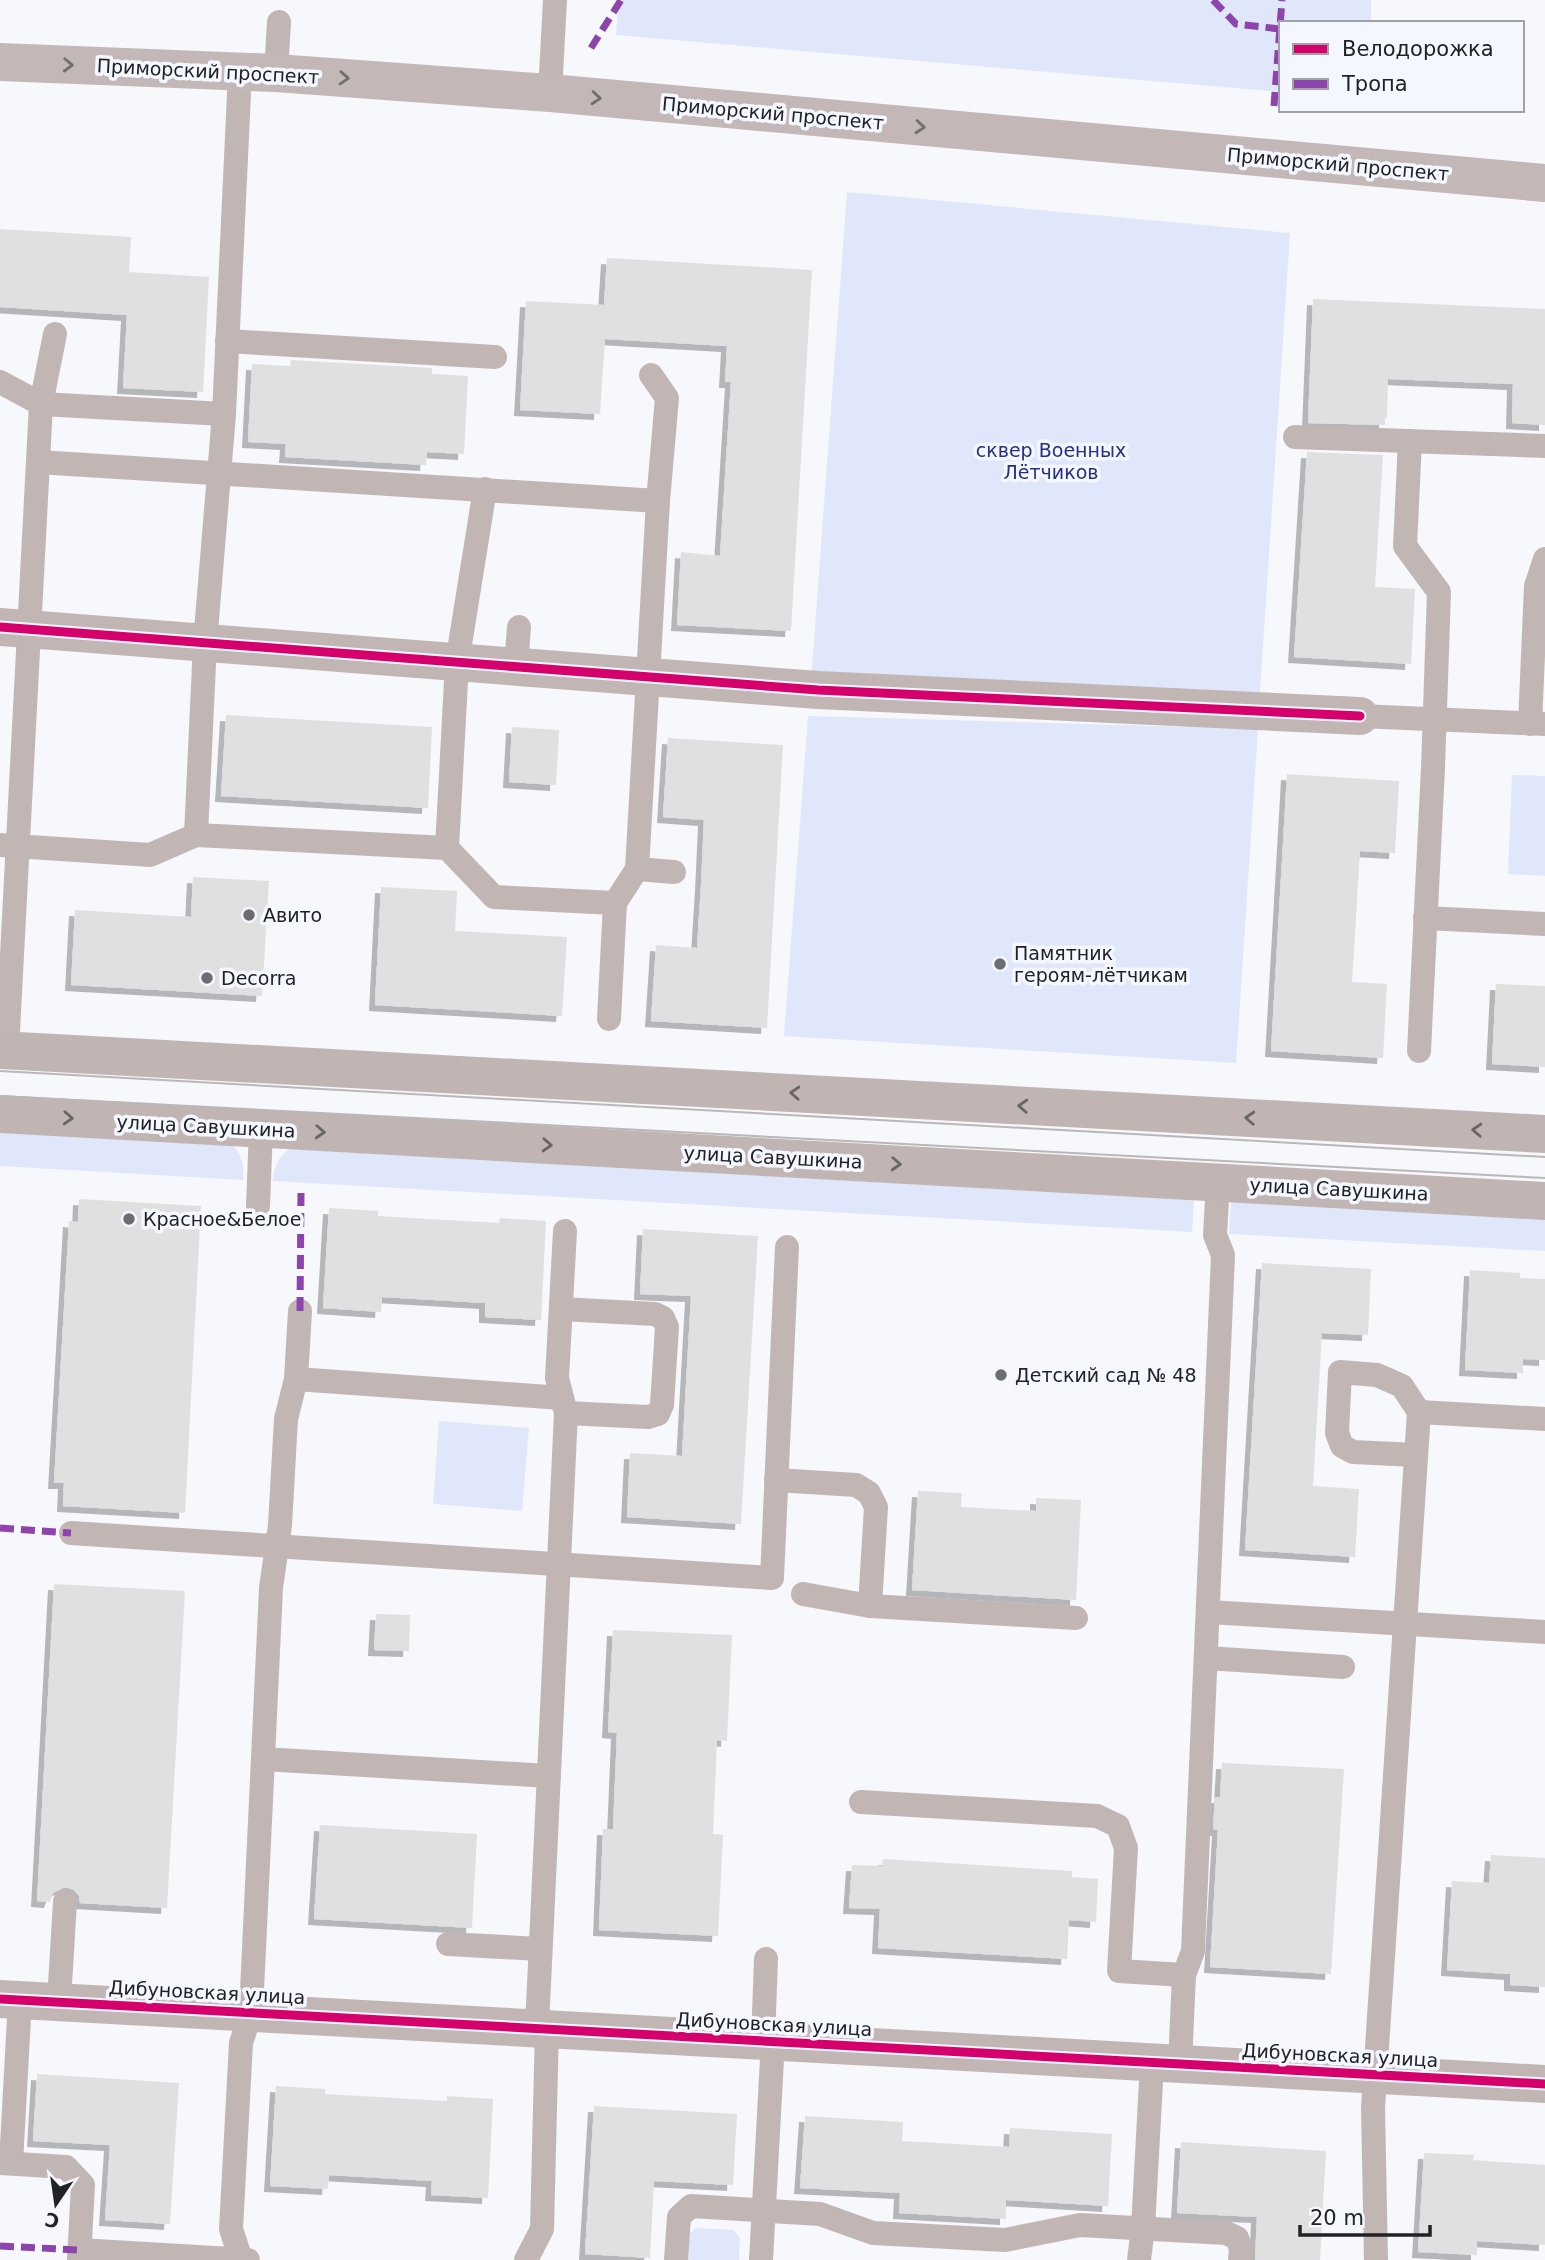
<svg xmlns="http://www.w3.org/2000/svg" width="1545" height="2260" viewBox="0 0 1545 2260" font-family="'DejaVu Sans',sans-serif">
<style>
.green{fill:#e0e7fa}
.building{fill:#e1e0e0;filter:url(#shadow)}
.lines{fill:none;stroke-linecap:round;stroke-linejoin:round}
.lane{stroke:#c2b6b5;stroke-width:24}
.street{stroke:#c2b6b5;stroke-width:38}
.secondary{stroke:#c0b5b3;stroke-width:38}
.primary{stroke:#c3b8b7;stroke-width:38}
.tram{stroke:#bab7b7;stroke-width:2}
.quiet{stroke:#8e44ad;stroke-width:7;stroke-dasharray:14 7;stroke-linecap:butt}
.cycleway-casing{stroke:#f4f7fe;stroke-width:13}
.cycleway{stroke:#d6006c;stroke-width:9}
.oneway{stroke:#726d6e}
.oneway2{stroke:#696465}
.poi-dot{fill:#6c6d71;stroke:#f4f7fe;stroke-width:2.5}
.labels{text-anchor:middle;dominant-baseline:central;stroke-width:7;stroke-linejoin:round;paint-order:stroke}
.street-label{font-size:19px;fill:#212226;stroke:#f4f7fe}
.park-label{font-size:19px;fill:#232f88;stroke:#f4f7fe}
.poi-label{font-size:19px;fill:#212226;stroke:#f4f7fe;text-anchor:start}
</style>
<defs>
<filter id="shadow"><feDropShadow dx="-6" dy="6" stdDeviation="0" flood-color="#0004"/></filter>
</defs>
<rect width="100%" height="100%" fill="#f6f8fc"/>
<g class="green">
<polygon points="619,0 1371,0 1371,23 1281,23 1281,92 616,35"/>
<polygon points="847,192 1290,233 1260,692 811,681"/>
<polygon points="808,716 1258,729 1236,1063 784,1036"/>
<polygon points="1512,775 1545,776 1545,876 1508,874"/>
<path d="M 0,1132 L 232,1145 C 243,1156 244,1165 243,1180 L 0,1166 Z"/>
<path d="M 289,1149 L 1194,1200 L 1192,1232 L 273,1181 C 274,1167 277,1159 289,1149 Z"/>
<polygon points="1231,1201 1545,1219 1545,1251 1229,1234"/>
<polygon points="439,1421 529,1428 522,1511 433,1504"/>
<polygon points="695,2228 733,2230 740,2238 739,2260 686,2260 687,2236"/>
</g>
<g class="building">
<polygon points="0,229 131,237 129,272 209,277 203,392 123,388 127,315 0,307"/>
<polygon points="607,258 812,270 791,631 677,625 681,552 720,556 731,382 725,382 727,346 605,339 600,414 520,410 526,301 604,305"/>
<polygon points="1313,299 1545,309 1545,425 1512,423 1513,384 1388,379 1387,418 1385,418 1385,425 1308,423"/>
<polygon points="291,360 432,368 432,374 468,376 464,454 427,452 426,465 285,457 286,444 248,442 252,364 290,366"/>
<polygon points="1307,452 1383,455 1375,587 1415,589 1411,664 1294,657"/>
<polygon points="226,715 432,727 428,808 221,796"/>
<polygon points="512,727 559,730 556,785 509,782"/>
<polygon points="668,738 783,745 767,1028 651,1021 656,945 697,948 701,885 704,820 663,817"/>
<polygon points="1287,774 1399,781 1395,853 1360,851 1356,917 1352,982 1387,984 1383,1058 1271,1051"/>
<polygon points="193,877 269,881 262,996 71,985 75,910 191,917"/>
<polygon points="381,887 457,891 455,931 567,937 562,1016 375,1005"/>
<polygon points="1496,984 1545,986 1545,1067 1492,1064"/>
<polygon points="79,1199 201,1206 185,1513 63,1506 64,1483 54,1483 69,1221 78,1222"/>
<polygon points="329,1208 378,1211 378,1216 499,1223 500,1218 546,1221 541,1320 485,1317 485,1303 382,1297 381,1312 323,1308"/>
<polygon points="643,1229 758,1236 741,1524 627,1517 630,1453 682,1456 691,1296 640,1294"/>
<polygon points="1262,1263 1371,1269 1368,1335 1322,1333 1313,1486 1359,1489 1355,1557 1245,1550"/>
<polygon points="1470,1270 1520,1273 1520,1278 1545,1279 1545,1360 1523,1359 1523,1373 1465,1370"/>
<polygon points="918,1491 962,1493 961,1507 1036,1511 1036,1498 1081,1500 1076,1600 912,1590"/>
<polygon points="54,1584 185,1591 167,1908 80,1903 79,1896 74,1890 65,1887 53,1893 50,1902 37,1901"/>
<polygon points="376,1614 410,1615 409,1651 374,1650"/>
<polygon points="613,1630 732,1635 727,1741 717,1740 713,1834 723,1835 718,1936 599,1930 603,1829 613,1829 617,1733 608,1732"/>
<polygon points="1222,1763 1344,1769 1331,1974 1210,1967 1218,1830 1213,1829 1215,1797 1220,1797"/>
<polygon points="320,1825 477,1834 472,1928 314,1919"/>
<polygon points="1491,1855 1545,1858 1545,1987 1510,1985 1510,1974 1447,1970 1452,1881 1489,1883"/>
<polygon points="883,1859 1072,1871 1072,1877 1098,1879 1096,1922 1069,1920 1067,1959 878,1948 880,1909 849,1908 852,1865 882,1866"/>
<polygon points="37,2074 179,2083 170,2224 105,2220 110,2145 33,2141"/>
<polygon points="276,2086 325,2089 325,2094 447,2101 447,2096 493,2099 488,2198 431,2195 432,2181 329,2175 328,2189 270,2186"/>
<polygon points="594,2106 737,2114 733,2185 654,2181 650,2258 585,2254"/>
<polygon points="805,2116 903,2122 902,2141 1009,2147 1010,2128 1112,2134 1108,2206 1006,2200 1006,2219 899,2213 900,2193 800,2188"/>
<polygon points="1181,2142 1326,2151 1320,2260 1255,2260 1257,2217 1177,2213"/>
<polygon points="1424,2153 1474,2155 1473,2160 1545,2165 1545,2245 1477,2241 1477,2255 1418,2252"/>
</g>
<g class="lines">
<g class="lane">
<polyline points="276,73 279,22"/>
<polyline points="550,93 555,0"/>
<polyline points="227,341 495,357"/>
<polyline points="651,375 667,398 658,501 637,869 674,872"/>
<polyline points="0,382 41,404 55,334"/>
<polyline points="1295,437 1545,446"/>
<polyline points="1410,441 1405,546 1439,592 1433,768 1419,1051"/>
<polyline points="38,462 658,501"/>
<polyline points="516,667 519,627"/>
<polyline points="1360,716 1545,724"/>
<polyline points="1530,724 1536,586 1545,559"/>
<polyline points="196,835 205,643 224,414 240,72"/>
<polyline points="0,845 150,855 196,835 447,848 494,897 615,903 637,869"/>
<polyline points="447,848 457,663 485,489"/>
<polyline points="1425,918 1545,924"/>
<polyline points="609,1019 615,903"/>
<polyline points="7,1050 41,404 224,414"/>
<polyline points="258,1206 261,1129"/>
<polyline points="561,1309 655,1314 663,1318 667,1327 662,1405 658,1414 648,1417 566,1413"/>
<polyline points="296,1379 562,1398"/>
<polyline points="1419,1412 1545,1419"/>
<polyline points="776,1480 856,1485 869,1493 876,1507 870,1606"/>
<polyline points="71,1533 772,1578 787,1247"/>
<polyline points="803,1594 870,1606 1076,1618"/>
<polyline points="1208,1612 1545,1632"/>
<polyline points="1206,1658 1343,1667"/>
<polyline points="263,1759 549,1776"/>
<polyline points="861,1802 1097,1816 1118,1826 1126,1848 1119,1971 1184,1975"/>
<polyline points="448,1944 540,1949"/>
<polyline points="59,2001 65,1902"/>
<polyline points="537,2027 566,1413 557,1378 565,1231"/>
<polyline points="763,2040 766,1959"/>
<polyline points="1180,2064 1184,1975 1193,1951 1223,1255 1215,1235 1218,1182"/>
<polyline points="0,2163 66,2167 83,2185 79,2260"/>
<polyline points="11,2163 20,2000"/>
<polyline points="79,2250 248,2260"/>
<polyline points="241,2260 231,2229 241,2043 251,2012 271,1588 280,1525 286,1419 296,1379 300,1311"/>
<polyline points="526,2260 542,2229 547,2028"/>
<polyline points="676,2260 679,2217 691,2206 820,2214 873,2233 1005,2240 1080,2225 1226,2233 1237,2238 1241,2249 1240,2260"/>
<polyline points="761,2260 773,2041"/>
<polyline points="1139,2260 1143,2228 1152,2063"/>
<polyline points="1376,2260 1373,2108 1419,1412 1402,1386 1377,1375 1340,1372 1337,1433 1342,1446 1353,1452 1416,1455"/>
</g>
<g class="street">
<polyline points="0,627 818,690 1360,716"/>
<polyline points="0,1999 1545,2084"/>
</g>
<g class="secondary">
<polyline points="0,1050 1545,1134"/>
<polyline points="0,1114 1545,1201"/>
</g>
<polyline class="primary" points="0,62 276,73 550,93 1545,183"/>
<g class="tram">
<polyline points="0,1071 1545,1157"/>
<polyline points="0,1096 1545,1178"/>
</g>
<g class="quiet">
<polyline points="1213,0 1236,24 1280,29"/>
<polyline points="591,48 621,0"/>
<polyline points="1274,106 1282,0"/>
<polyline points="300,1311 301,1193"/>
<polyline points="0,1528 71,1533"/>
<polyline points="0,2246 79,2250"/>
</g>
<defs>
<g id="cycleway">
<polyline points="0,627 818,690 1360,716"/>
<polyline points="0,1999 1545,2084"/>
</g>
</defs>
<use href="#cycleway" class="cycleway-casing"/>
<use href="#cycleway" class="cycleway"/>
</g>
<defs><path id="oneway-chevron" d="M-2-3.5L2.5 0L-2 3.5" fill="none" stroke-width="1.6" stroke-linecap="round" stroke-linejoin="round" transform="scale(1.75)"/></defs>
<g class="oneway">
<use href="#oneway-chevron" transform="translate(68 65) rotate(2)"/>
<use href="#oneway-chevron" transform="translate(344 78) rotate(4)"/>
<use href="#oneway-chevron" transform="translate(596 98) rotate(5)"/>
<use href="#oneway-chevron" transform="translate(920 127) rotate(5)"/>
</g>
<g class="oneway2">
<use href="#oneway-chevron" transform="translate(795 1093) rotate(-177)"/>
<use href="#oneway-chevron" transform="translate(1023 1106) rotate(-177)"/>
<use href="#oneway-chevron" transform="translate(68 1118) rotate(3)"/>
<use href="#oneway-chevron" transform="translate(1250 1118) rotate(-177)"/>
<use href="#oneway-chevron" transform="translate(1477 1130) rotate(-177)"/>
<use href="#oneway-chevron" transform="translate(320 1132) rotate(3)"/>
<use href="#oneway-chevron" transform="translate(547 1145) rotate(3)"/>
<use href="#oneway-chevron" transform="translate(896 1164) rotate(3)"/>
</g>
<g class="poi-dot">
<circle cx="249" cy="915" r="7"/>
<circle cx="1000" cy="964" r="7"/>
<circle cx="207" cy="978" r="7"/>
<circle cx="129" cy="1219" r="7"/>
<circle cx="1001" cy="1375" r="7"/>
</g>
<g class="labels">
<g class="street-label">
<text transform="translate(208 71) rotate(3)">Приморский проспект</text>
<text transform="translate(773 113) rotate(5)">Приморский проспект</text>
<text transform="translate(1338 164) rotate(5)">Приморский проспект</text>
<text transform="translate(206 1126) rotate(3)">улица Савушкина</text>
<text transform="translate(773 1157) rotate(3)">улица Савушкина</text>
<text transform="translate(1339 1189) rotate(3)">улица Савушкина</text>
<text transform="translate(207 1992) rotate(3)">Дибуновская улица</text>
<text transform="translate(774 2024) rotate(3)">Дибуновская улица</text>
<text transform="translate(1340 2055) rotate(3)">Дибуновская улица</text>
</g>
<g class="park-label">
<text x="1051" y="450">сквер Военных<tspan x="1051" dy="22">Лётчиков</tspan></text>
</g>
<g class="poi-label">
<text x="263" y="915">Авито</text>
<text x="1014" y="953">Памятник<tspan x="1014" dy="22">героям-лётчикам</tspan></text>
<text x="221" y="978">Decorra</text>
<text x="143" y="1219">Красное&amp;Белое</text>
<text x="1015" y="1375">Детский сад № 48</text>
</g>
</g>
<rect x="1279" y="21" width="245" height="91" fill="#f4f7fe" stroke="#a0a2a8" stroke-width="2"/>
<rect x="1293" y="44" width="35" height="10" fill="#d6006c" stroke="#a0a2a8" stroke-width="2"/>
<text x="1342" y="56" font-size="21" fill="#212226">Велодорожка</text>
<rect x="1293" y="79" width="35" height="10" fill="#8e44ad" stroke="#a0a2a8" stroke-width="2"/>
<text x="1342" y="91" font-size="21" fill="#212226">Тропа</text>
<g transform="translate(56 2204) rotate(193)" stroke="#f4f7fe" stroke-width="5" paint-order="stroke">
<path d="M0-5L12 26L0 18L-12 26Z" fill="#212226"/>
<text y="-10" font-size="19" font-weight="bold" text-anchor="middle" fill="#212226">С</text>
</g>
<path d="M1300 2225v10h130v-10" fill="none" stroke="#212226" stroke-width="3.5"/>
<text x="1310" y="2225" font-size="21" fill="#212226" stroke="#f4f7fe" stroke-width="5" paint-order="stroke">20 m</text>
</svg>
